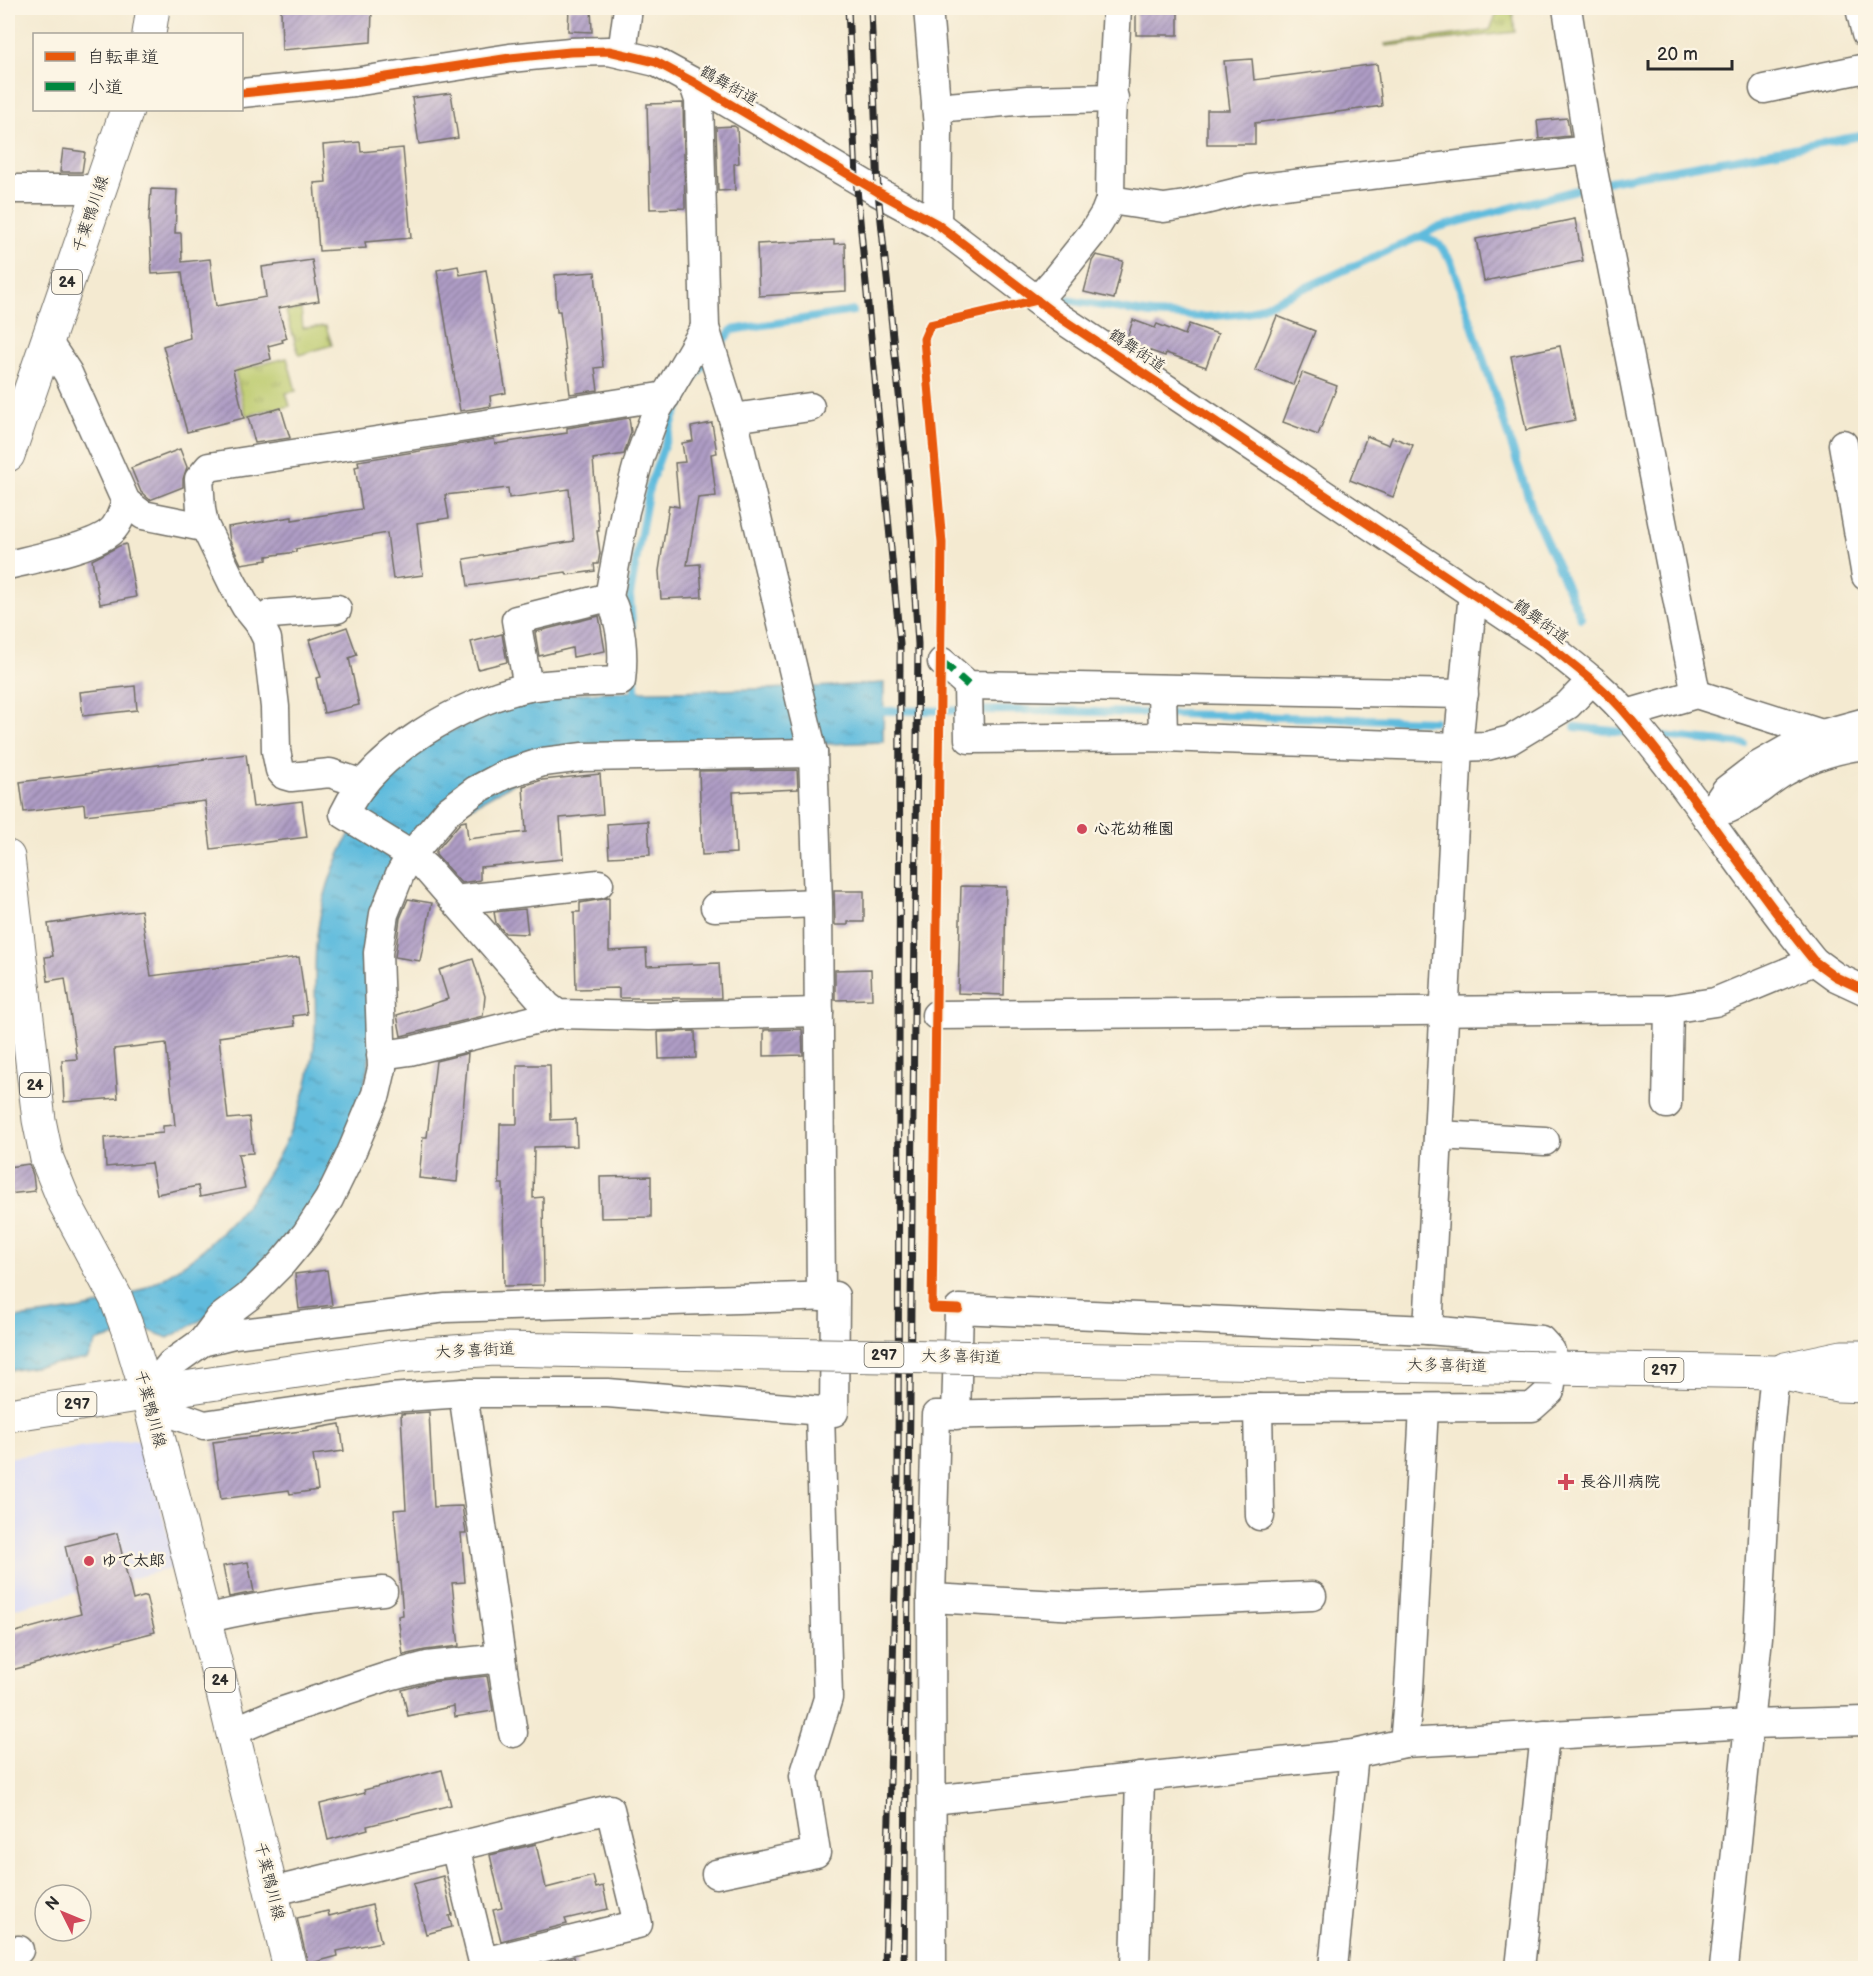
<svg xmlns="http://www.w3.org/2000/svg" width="1873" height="1976" viewBox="0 0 1873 1976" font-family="'Balsamiq Sans','Klee One',sans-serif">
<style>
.built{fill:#d5d8f9}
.grass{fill:url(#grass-tufts);stroke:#747a4c;stroke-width:1.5}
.water{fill:url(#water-ripples);stroke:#457384;stroke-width:1.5}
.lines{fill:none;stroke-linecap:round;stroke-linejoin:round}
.stream{stroke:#5fbbdd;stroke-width:8}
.building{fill:url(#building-hatch)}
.minor-casing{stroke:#716e65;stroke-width:31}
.major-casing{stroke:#716e65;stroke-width:35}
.highway-casing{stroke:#716e65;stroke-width:35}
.minor{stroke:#fff;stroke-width:28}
.major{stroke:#fff;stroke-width:33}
.highway{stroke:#fff;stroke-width:33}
.rail-casing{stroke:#2b2b2b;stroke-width:7}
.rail{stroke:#fcf5e5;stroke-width:4.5;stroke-dasharray:14;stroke-linecap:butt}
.highway-bridge-casing{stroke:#716e65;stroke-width:35;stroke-linecap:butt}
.highway-bridge{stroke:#fff;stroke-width:33}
.quiet{stroke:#00873e;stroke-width:8;stroke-dasharray:15 8;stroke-linecap:butt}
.cycleway-casing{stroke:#fcf5e5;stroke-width:13}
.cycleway{stroke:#e8590c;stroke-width:9}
.poi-dot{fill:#d1495b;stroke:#fcf5e5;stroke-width:2}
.labels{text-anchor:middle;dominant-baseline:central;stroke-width:5;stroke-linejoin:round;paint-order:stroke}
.shield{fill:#fcf5e5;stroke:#6a6863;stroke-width:1.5}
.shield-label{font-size:15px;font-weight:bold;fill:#2b2b2b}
.street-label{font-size:16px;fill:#2b2b2b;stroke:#fcf5e5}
.poi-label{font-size:16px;font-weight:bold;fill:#2b2b2b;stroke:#fcf5e5;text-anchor:start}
</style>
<defs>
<pattern id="grass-tufts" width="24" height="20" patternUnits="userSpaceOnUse" patternTransform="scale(1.5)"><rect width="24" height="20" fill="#bcca6d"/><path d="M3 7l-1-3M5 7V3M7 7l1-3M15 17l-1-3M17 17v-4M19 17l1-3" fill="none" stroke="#99a45a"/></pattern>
<pattern id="water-ripples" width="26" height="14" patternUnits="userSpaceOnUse" patternTransform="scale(1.5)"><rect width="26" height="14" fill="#5fbbdd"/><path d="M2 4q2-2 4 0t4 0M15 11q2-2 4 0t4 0" fill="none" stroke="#4f98b3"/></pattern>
<pattern id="building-hatch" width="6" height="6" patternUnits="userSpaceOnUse" patternTransform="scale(1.5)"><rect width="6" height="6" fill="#ae9cc5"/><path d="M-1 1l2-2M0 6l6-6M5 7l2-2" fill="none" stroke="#8e7fa0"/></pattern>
</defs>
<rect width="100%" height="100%" fill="#fcf5e5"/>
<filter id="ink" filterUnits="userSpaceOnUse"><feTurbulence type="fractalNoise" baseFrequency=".0167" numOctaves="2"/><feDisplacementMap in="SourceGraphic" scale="12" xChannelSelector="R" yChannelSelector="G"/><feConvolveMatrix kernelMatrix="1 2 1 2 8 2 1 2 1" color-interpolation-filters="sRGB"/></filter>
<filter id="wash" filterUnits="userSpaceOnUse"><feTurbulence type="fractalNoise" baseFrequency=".008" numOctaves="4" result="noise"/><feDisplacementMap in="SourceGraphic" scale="24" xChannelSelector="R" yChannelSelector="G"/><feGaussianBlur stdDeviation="1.35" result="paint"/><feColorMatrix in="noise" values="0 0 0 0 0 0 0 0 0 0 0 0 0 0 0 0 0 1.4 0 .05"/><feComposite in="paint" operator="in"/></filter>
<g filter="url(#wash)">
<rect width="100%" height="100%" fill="#f4ead1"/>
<polygon class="built" points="141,1439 177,1567 8,1610 8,1458"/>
<g class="grass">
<polygon points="1499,8 1512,8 1515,32 1386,46 1385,44 1490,30"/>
<polygon points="301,309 303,328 326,326 332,345 299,355 286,312"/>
<polygon points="287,358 296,391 286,393 290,406 274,410 272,408 246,416 235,371"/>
</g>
<path class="water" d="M 884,683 L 883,742 L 801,745 L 576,749 L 411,840 L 363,1092 L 347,1142 L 302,1227 L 209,1316 L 168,1338 L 146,1329 L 97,1341 L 87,1359 L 8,1371 L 8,1319 C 36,1315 66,1313 95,1306 C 204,1280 290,1174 311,1066 C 319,1026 313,986 316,946 C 323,863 368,781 440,737 C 450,731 463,726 474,721 C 485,716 496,708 508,704 C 517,701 529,700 539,699 C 584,691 625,691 670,691 C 742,690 813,688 884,683 Z"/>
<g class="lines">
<g class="stream">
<polyline points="1421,236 1436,228 1609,181 1866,135"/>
<polyline points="1067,300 1151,314 1204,317 1248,313 1421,236 1439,244 1451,261 1534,514 1581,618"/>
<polyline points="717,348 732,330 853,311"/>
<polyline points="632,626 630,595 649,488 675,415 691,382 708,358"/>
<polyline points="634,672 636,701"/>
<polyline points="874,711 1025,710 1434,721"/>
<polyline points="1575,727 1633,733"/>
<polyline points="1652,735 1744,744"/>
</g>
</g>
<g id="blocks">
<g class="building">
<polygon points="281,8 372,8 371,42 282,50"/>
<polygon points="569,8 591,8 592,32 568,31"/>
<rect x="1136" y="8" width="42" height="27"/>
<polygon points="1252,59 1254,80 1377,64 1382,106 1255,123 1255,144 1207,144 1207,110 1230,110 1224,61"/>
<polygon points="451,93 458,138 419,144 412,98"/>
<polygon points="683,103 685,208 650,209 647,104"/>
<polygon points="1567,118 1570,136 1539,139 1537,121"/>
<polygon points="734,126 737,128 739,163 734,164 735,190 718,191 716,127"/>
<polygon points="360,142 361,152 403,148 411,238 365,242 366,248 319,251 314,183 326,182 323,145"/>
<polygon points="63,149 85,152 82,172 60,172"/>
<polygon points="151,189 177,190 175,233 181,233 182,262 210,259 216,306 266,297 262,267 312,260 319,301 278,308 287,338 282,340 283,342 268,346 271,359 233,370 244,418 187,432 163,346 190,338 182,272 152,274 149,220"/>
<polygon points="1575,219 1583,261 1484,281 1476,239"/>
<polygon points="834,240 834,244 845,243 846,291 759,296 757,244"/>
<polygon points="1096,255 1123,261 1114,299 1084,292 1092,261"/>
<polygon points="458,266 460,275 486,270 506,393 490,396 491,406 460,411 437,270"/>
<polygon points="595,272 603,367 595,368 598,390 570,394 560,311 557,311 555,275"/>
<polygon points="1277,316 1315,331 1293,385 1255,370"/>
<polygon points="1133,320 1155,328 1157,324 1185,335 1189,324 1218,334 1206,367 1166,353 1165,356 1128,343 1126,342"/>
<polygon points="1560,346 1575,420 1526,430 1511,356"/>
<polygon points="1302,373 1337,386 1318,435 1283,422"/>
<polygon points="281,408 290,438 255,443 248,417"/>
<polygon points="629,418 631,432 624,454 593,459 599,531 597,531 600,553 598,564 594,564 595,571 567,575 566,572 468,586 464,559 574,541 569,489 509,498 508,488 445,495 449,518 417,523 423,575 393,579 387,533 296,549 296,552 267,556 267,560 241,564 230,541 228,527 292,517 292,520 362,509 355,467 359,466 358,461 494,439 495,444 567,433 567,428"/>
<polygon points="712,423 717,453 711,454 716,496 698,498 687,565 700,564 702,597 661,599 659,571 669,505 679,507 675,463 685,462 682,443 693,441 691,427"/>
<polygon points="1367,436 1389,445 1392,437 1413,445 1393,497 1350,480"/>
<polygon points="180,449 187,467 183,479 183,487 150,500 141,492 131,468"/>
<polygon points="126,544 136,597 100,604 92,560 119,546"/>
<polygon points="599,616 605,651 573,657 572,648 539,656 535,632"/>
<polygon points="347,627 357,655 349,658 359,705 324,713 316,678 321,677 309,640"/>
<polygon points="502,634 507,662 478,669 471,642"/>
<polygon points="135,686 137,710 83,716 80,692"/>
<polygon points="246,754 253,807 302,801 307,837 211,849 205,801 85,815 84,804 24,812 20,782"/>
<polygon points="797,770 798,789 733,792 736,853 702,855 699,771"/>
<polygon points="600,774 603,814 560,818 563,859 480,867 480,880 461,883 436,855 436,851 461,822 466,821 468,839 526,832 523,786 542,780"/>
<polygon points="648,821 650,855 609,857 607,824"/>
<polygon points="961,886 1006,887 1004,995 958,993"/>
<polygon points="834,891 864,891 864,922 848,922 848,925 835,925"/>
<polygon points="609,898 609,951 646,949 647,966 719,963 721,998 619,998 619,988 576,989 574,912 580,912 580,903"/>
<polygon points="408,899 432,903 420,961 395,957 400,918"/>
<polygon points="525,909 528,934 505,933 496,923 494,912"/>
<polygon points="141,910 151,976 299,957 307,1014 293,1016 295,1026 219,1037 228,1119 249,1117 253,1153 238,1154 245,1188 200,1197 198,1186 157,1194 151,1163 106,1167 104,1138 163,1133 163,1126 175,1125 166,1043 114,1049 118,1098 64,1102 62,1060 77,1059 65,978 48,981 45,957 53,956 48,924"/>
<polygon points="473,959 485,996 483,1016 401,1036 397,1015 448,999 439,970"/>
<polygon points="871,969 872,999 835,1000 835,970"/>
<polygon points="802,1029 803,1055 764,1056 764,1030"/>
<polygon points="695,1031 696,1058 659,1059 658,1032"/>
<polygon points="468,1053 457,1182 419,1178 423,1137 427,1137 436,1061"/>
<polygon points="517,1065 550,1065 551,1120 576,1119 577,1146 534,1147 533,1198 543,1197 544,1285 504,1286 503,1184 499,1184 500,1124 517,1124"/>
<polygon points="29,1164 33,1175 35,1191 8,1194 8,1167"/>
<polygon points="651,1176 651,1217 601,1218 600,1177"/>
<polygon points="327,1270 332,1305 299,1309 295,1274"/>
<polygon points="429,1412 434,1507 462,1506 466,1533 461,1533 465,1582 452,1583 459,1646 425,1650 403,1655 398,1616 403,1615 394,1510 406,1509 401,1414"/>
<polygon points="340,1424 344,1451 313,1455 318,1490 290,1494 289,1490 221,1499 213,1442 318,1429 318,1428"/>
<polygon points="117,1533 133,1600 146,1596 155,1632 8,1671 8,1634 81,1614 65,1546"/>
<polygon points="248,1562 254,1592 229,1597 223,1566"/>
<polygon points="487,1676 493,1711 455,1717 454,1706 408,1716 402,1690 430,1682"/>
<polygon points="442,1770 451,1805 367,1826 368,1829 328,1840 320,1804 365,1793 364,1790"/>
<polygon points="536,1844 546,1888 593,1876 596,1888 603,1886 608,1909 565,1919 567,1924 501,1941 493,1910 502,1908 490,1855"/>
<polygon points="443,1876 452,1915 449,1916 452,1927 426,1934 413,1884"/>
<polygon points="372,1905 381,1942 337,1951 338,1956 308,1964 297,1918 328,1911 329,1916"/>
<polygon points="574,1957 577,1968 526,1968"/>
</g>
</g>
</g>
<g filter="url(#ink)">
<use href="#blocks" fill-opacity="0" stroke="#716e65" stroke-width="1.5"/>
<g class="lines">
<defs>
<g id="minor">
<polyline points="928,8 938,127 937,224"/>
<polyline points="1567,8 1589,150 1696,694"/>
<polyline points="1860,8 1866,34"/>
<polyline points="622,53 628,8"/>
<polyline points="693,82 699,100 705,328 733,418 813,753 818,903 821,1297"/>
<polyline points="1764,89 1866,68"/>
<path d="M 242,93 L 354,82 L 510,58 L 570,52 L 609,51 L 656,62 L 693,82 L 878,192 L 937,224 L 1059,317 L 1546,643 C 1574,666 1605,688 1628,716 C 1695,794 1749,882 1814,961 L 1836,977 L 1866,991"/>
<polyline points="936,108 1028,100 1114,98"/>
<polyline points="8,189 100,189"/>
<polyline points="1110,200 1164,208 1185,205 1250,189 1589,150"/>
<polyline points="1037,300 1054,281 1094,231 1105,213 1110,200 1111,121 1117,8"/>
<path d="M 705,328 L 657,410 L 640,456 L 625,511 L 609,597 C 622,622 624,654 621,681 C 590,682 559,682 529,687 C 464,700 372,753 344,814 L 411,855 L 426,868 L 547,1006 L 558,1014 L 649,1016 L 819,1012"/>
<polyline points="47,341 68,373 126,502 143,515 198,526 204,525"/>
<polyline points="733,418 810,407"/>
<polyline points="1843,444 1866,576"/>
<path d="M 8,565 C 32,559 99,547 114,528 C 120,521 123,510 126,502"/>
<polyline points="259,623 271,614 337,609"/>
<polyline points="942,662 968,685 1464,694"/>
<polyline points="968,685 969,739 1163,737 1458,747 1487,746 1510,740 1568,705 1592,680"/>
<polyline points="528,687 516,620 609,597"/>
<polyline points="1162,689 1163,737"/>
<polyline points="1627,714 1696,694 1822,734"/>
<polyline points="363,784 330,773 291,777 284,775 280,770 276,751 275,707 267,639 259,623 246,607 233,584 204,525 201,509 199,479 209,467 666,396"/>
<path d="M 1728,809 C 1750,800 1766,782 1786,771 C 1810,757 1838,748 1866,745"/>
<polyline points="1707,818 1726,790 1756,767 1800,742 1822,734 1866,722"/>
<polyline points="454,900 599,884"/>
<polyline points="715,907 818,903"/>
<polyline points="936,1015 1669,1009 1715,1002 1814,961"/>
<polyline points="381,1055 410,1051 558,1014"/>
<polyline points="1667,1104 1669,1009"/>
<polyline points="1438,1135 1545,1141"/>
<polygon points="835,1296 834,1412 608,1393 463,1393 390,1398 204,1425 171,1413 147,1393 171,1364 202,1342 234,1334 446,1308"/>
<polyline points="1428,1330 1458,747 1473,593"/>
<polyline points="202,1342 219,1319 248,1297 281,1264 306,1234 329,1199 349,1158 376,1094 382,1068 378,953 384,914 400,874 411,855 448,811 476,790 506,774 543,762 583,757 813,753"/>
<polyline points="463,1393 501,1658 513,1733"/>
<polyline points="1258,1408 1260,1516"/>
<polyline points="931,1598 1078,1606 1312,1596"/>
<path d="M 204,1619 C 263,1605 323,1596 383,1591"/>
<polyline points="232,1732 271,1715 389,1676 427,1666 501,1658"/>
<polyline points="1404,1743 1409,1689 1424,1408"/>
<polyline points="932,1800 1354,1754 1404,1743 1751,1724 1866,1721"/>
<polyline points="716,1874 816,1853 804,1776 828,1698 820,1412"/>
<polyline points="271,1892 610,1809 638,1924 483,1962 455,1847"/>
<polyline points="8,1951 19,1950"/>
<polyline points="932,1968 931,1598 936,1415 1258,1408 1532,1407 1550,1391 1553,1368 1551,1351 1541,1340 1428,1330 959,1309 956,1415"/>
<polyline points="1135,1968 1140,1777"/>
<polyline points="1333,1968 1354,1754"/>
<polyline points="1520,1968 1545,1735"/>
<polyline points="1724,1968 1758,1637 1768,1443 1775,1372"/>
</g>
<g id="major">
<polyline points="149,34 153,8"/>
<polyline points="8,455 127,110"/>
<polyline points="8,857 39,1120 47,1159 65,1203 116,1298 129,1333 147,1393 222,1689 290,1968"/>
</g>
<g id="highway">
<polyline points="1553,1368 1775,1372 1838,1385 1866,1386"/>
<polyline points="1785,1369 1842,1357 1866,1357"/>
<polyline points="8,1415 217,1383"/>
</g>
</defs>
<use href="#minor" class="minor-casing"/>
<use href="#major" class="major-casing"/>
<use href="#highway" class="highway-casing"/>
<use href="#minor" class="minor"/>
<use href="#major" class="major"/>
<use href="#highway" class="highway"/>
<defs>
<g id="rail">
<polyline points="848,8 856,178 900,644 898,1476 885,1968"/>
<polyline points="871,8 878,192 907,471 918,644 904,1968"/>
</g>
</defs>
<use href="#rail" class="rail-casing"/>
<use href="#rail" class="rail"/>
<defs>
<polyline id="highway-bridge" points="217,1383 399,1356 494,1349 1553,1368"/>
</defs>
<use href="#highway-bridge" class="highway-bridge-casing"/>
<use href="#highway-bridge" class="highway-bridge"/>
<polyline class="quiet" points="942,662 968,685"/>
<defs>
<g id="cycleway">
<path d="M 242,93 L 354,82 L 510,58 L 570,52 L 609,51 L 656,62 L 693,82 L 878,192 L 937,224 L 1059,317 L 1546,643 C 1574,666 1605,688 1628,716 C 1695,794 1749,882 1814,961 L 1836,977 L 1866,991"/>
<polyline points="959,1309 932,1308 942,543 924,339 930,325 1037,300"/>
</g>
</defs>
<use href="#cycleway" class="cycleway-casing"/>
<use href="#cycleway" class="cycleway"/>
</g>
</g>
<g class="poi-dot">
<circle cx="1082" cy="829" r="6"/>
<path d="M1563 1473h6v6h6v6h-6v6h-6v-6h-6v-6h6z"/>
<circle cx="89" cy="1561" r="6"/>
</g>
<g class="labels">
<g class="shield">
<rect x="52" y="270" width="30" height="24" rx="4.5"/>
<rect x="20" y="1073" width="30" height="24" rx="4.5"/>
<rect x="864.5" y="1343" width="39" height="24" rx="4.5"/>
<rect x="1644.5" y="1358" width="39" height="24" rx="4.5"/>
<rect x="57.5" y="1392" width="39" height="24" rx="4.5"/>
<rect x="205" y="1668" width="30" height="24" rx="4.5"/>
</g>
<g class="shield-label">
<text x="67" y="282">24</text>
<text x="35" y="1085">24</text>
<text x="884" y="1355">297</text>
<text x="1664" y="1370">297</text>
<text x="77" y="1404">297</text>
<text x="220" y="1680">24</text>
</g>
<g class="street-label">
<text transform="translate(729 86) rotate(30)">鶴舞街道</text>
<text transform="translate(91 214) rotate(-71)">千葉鴨川線</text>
<text transform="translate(1137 351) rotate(34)">鶴舞街道</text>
<text transform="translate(1541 622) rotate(36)">鶴舞街道</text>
<text transform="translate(475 1351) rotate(-3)">大多喜街道</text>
<text transform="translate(961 1357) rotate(1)">大多喜街道</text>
<text transform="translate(1447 1366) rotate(1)">大多喜街道</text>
<text transform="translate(150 1409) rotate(75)">千葉鴨川線</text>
<text transform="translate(269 1881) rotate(76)">千葉鴨川線</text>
</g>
<g class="poi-label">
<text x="1094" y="829">心花幼稚園</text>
<text x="1580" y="1482">長谷川病院</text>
<text x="101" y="1561">ゆで太郎</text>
</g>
</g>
<rect width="1873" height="1976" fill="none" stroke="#fcf5e5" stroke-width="30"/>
<rect x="33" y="33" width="210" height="78" fill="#fcf5e5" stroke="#a8a49b" stroke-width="1.5"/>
<rect x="45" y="52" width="30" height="9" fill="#e8590c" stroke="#a8a49b" stroke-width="1.5"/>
<text x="87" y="63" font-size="18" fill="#2b2b2b">自転車道</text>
<rect x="45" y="82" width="30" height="9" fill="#00873e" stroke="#a8a49b" stroke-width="1.5"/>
<text x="87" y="93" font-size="18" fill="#2b2b2b">小道</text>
<g transform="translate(63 1913) rotate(313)"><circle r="28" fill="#fcf5e5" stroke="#a8a49b" stroke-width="1.5"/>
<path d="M0-4.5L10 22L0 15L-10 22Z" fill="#d1495b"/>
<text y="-9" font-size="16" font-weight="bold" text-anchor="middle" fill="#2b2b2b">N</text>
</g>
<path d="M1648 60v9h84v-9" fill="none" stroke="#2b2b2b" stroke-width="3"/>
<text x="1657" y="60" font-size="18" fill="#2b2b2b" stroke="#fcf5e5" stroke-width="4.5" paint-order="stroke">20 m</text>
</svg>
